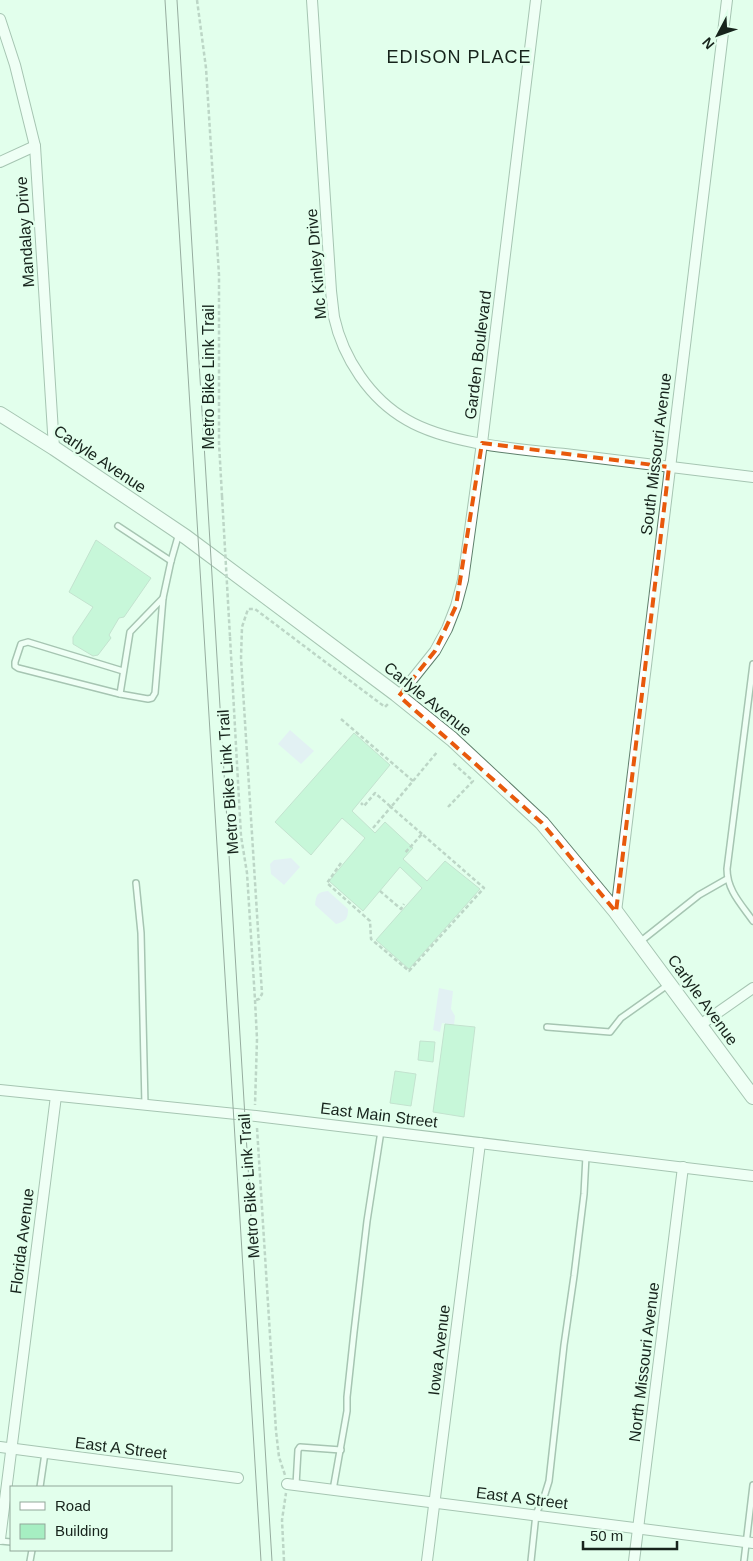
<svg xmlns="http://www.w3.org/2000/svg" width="753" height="1561" viewBox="0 0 753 1561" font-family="Arial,sans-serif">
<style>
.green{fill:#e3e1fb}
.building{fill:#a6eec2;stroke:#9ec0aa}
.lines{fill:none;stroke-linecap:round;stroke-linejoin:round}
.service-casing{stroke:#5e7f6b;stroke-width:8}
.minor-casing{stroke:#5e7f6b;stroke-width:12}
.secondary-casing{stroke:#5e7f6b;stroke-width:16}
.path{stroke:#8fa597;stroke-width:2.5;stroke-dasharray:4 2.5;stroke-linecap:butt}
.service{stroke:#fff;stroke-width:5}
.minor{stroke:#fff;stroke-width:10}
.secondary{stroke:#fff;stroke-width:14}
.tram{stroke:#3a4940;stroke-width:1}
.path-bridge{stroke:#8fa597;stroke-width:2.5;stroke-dasharray:4 2.5;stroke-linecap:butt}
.marked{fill:none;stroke:#e8590c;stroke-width:4;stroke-dasharray:10 6;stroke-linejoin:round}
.labels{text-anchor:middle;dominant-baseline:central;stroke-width:5;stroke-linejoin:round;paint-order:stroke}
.street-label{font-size:16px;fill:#17241c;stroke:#e2ffec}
.neighbourhood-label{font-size:18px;letter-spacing:1px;fill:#17241c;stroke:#e2ffec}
</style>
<rect width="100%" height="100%" fill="#e2ffec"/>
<g class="green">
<polygon points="290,730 314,751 301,764 278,744"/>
<polygon points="291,858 300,867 284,885 271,874 270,864 274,860"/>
<path d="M 328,891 L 348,909 C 348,919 346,921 336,924 L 315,905 C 316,894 318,892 328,891 Z"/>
<polygon points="439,988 453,991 451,1009 455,1016 454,1025 442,1023 440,1032 433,1030"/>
</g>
<g class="building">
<polygon points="96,540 151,578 124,617 119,618 109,635 111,638 98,655 93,656 73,644 73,637 93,607 69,592"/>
<polygon points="354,733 390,765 352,811 375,833 385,822 413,848 403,859 427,881 445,861 480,889 409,969 376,940 422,888 400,867 363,911 329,881 365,838 342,818 311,855 275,822"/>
<polygon points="445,1024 475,1027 464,1117 433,1112"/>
<polygon points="420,1041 435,1042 433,1062 418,1060"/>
<polygon points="395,1071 416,1074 411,1106 390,1103"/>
</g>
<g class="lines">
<defs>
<g id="service">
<polyline points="118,526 171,561"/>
<path d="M 753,664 L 727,869 C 727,890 741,904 753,921"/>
<polyline points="123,671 28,642 21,644 15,662 15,666 18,668 120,694 148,699 152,698 155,693 163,598 171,561 179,533"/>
<polyline points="120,694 130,632 163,598"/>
<polyline points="136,883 141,933 145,1105"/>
<polyline points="641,941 699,895 727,879"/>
<polyline points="547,1027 610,1032 621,1018 669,984"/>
<polyline points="296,1485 298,1450 300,1447 341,1450"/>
<polyline points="40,1487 45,1453"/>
<polyline points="333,1490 347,1411 347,1397 354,1332 367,1221 381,1131"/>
<polyline points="0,1541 11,1542"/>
<polyline points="30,1561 32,1550"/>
<polyline points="531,1561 536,1514 545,1494 549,1481 564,1345 574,1276 584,1194 586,1156"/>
<polyline points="744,1561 753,1485"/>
</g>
<g id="minor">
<path d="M 312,0 L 331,291 C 332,300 333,309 334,317 C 343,358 370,399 407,420 C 448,444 517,449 565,454 C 628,462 690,469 753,477"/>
<polyline points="0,19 15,65 35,146 54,448"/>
<polyline points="0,162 35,146"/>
<polyline points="399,696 435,651 447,629 456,606 463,580 482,443 536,0"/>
<polyline points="616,912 727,0"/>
<polyline points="700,1025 753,988"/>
<polyline points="0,1090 256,1116 753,1176"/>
<polyline points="0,1447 238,1478"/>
<polyline points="287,1484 753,1543"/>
<polyline points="0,1539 56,1096"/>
<polyline points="427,1561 480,1143"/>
<polyline points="634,1561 683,1167"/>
</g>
<polyline id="secondary" points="0,414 54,448 186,537 396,694 452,739 542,823 616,912 753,1097"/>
</defs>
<use href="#service" class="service-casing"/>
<use href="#minor" class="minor-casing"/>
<use href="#secondary" class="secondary-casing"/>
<g class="path">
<polyline points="197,0 206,68 219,275 219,443 222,496"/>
<polyline points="230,637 241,836 247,873 255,1000 257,1039 255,1105"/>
<polyline points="341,719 413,781 391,807 375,793 364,806 361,803"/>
<polyline points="413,781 438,751"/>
<polyline points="448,807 473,781 453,763"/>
<polyline points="373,828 391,807 422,834"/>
<polyline points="341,863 327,883 370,921 371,939 409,971 484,888 422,834 404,854"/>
<polyline points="380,891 401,909 404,904"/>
<polyline points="256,1000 259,999 262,994 241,658 242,627 248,609 255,609 385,707 389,703"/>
<polyline points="257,1128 276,1431 279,1457 285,1475"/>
<polyline points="284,1561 282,1520 286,1493"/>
</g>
<use href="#service" class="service"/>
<use href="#minor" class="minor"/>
<use href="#secondary" class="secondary"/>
<g class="tram">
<polyline points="165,0 261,1561"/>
<polyline points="177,0 272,1561"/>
</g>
<polyline class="path-bridge" points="222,496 230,637"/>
</g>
<path d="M0 0H753V1561H0ZM 482,443 L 669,467 L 616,912 L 542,823 L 399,696 L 435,651 L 456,606 Z" fill="#e2ffec" fill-opacity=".55" fill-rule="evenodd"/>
<path class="marked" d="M 482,443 L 669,467 L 616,912 L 542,823 L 399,696 L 435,651 L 456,606 Z"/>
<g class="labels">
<g class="street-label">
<text transform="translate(25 232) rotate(-94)">Mandalay Drive</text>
<text transform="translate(316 264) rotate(-95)">Mc Kinley Drive</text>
<text transform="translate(478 355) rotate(-83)">Garden Boulevard</text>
<text transform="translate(208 377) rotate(-90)">Metro Bike Link Trail</text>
<text transform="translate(656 454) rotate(-83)">South Missouri Avenue</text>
<text transform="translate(100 459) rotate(34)">Carlyle Avenue</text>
<text transform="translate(428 699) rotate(39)">Carlyle Avenue</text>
<text transform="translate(228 782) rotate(-94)">Metro Bike Link Trail</text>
<text transform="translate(703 1000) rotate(54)">Carlyle Avenue</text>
<text transform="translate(379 1115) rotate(7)">East Main Street</text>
<text transform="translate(249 1186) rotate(-94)">Metro Bike Link Trail</text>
<text transform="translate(22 1241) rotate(-83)">Florida Avenue</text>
<text transform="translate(439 1350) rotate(-83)">Iowa Avenue</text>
<text transform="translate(644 1362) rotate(-83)">North Missouri Avenue</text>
<text transform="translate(121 1448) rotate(7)">East A Street</text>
<text transform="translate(522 1498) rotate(7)">East A Street</text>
</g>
<g class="neighbourhood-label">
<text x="459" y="57">EDISON PLACE</text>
</g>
</g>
<rect x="10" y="1486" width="162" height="65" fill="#e2ffec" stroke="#91a799"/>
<rect x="20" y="1502" width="25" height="8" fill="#ffffff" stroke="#91a799"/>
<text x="55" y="1511" font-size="15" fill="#17241c">Road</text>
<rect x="20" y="1524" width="25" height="15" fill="#a6eec2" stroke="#91a799"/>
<text x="55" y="1536" font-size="15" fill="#17241c">Building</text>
<g transform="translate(718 35) rotate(229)" stroke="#e2ffec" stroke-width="4" paint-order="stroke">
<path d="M0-4L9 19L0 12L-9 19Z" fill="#17241c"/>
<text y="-8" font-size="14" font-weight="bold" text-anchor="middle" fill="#17241c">N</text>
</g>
<path d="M583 1541v8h94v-8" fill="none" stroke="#17241c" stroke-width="2.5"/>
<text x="590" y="1541" font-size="15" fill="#17241c" stroke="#e2ffec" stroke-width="4" paint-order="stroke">50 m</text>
</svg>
